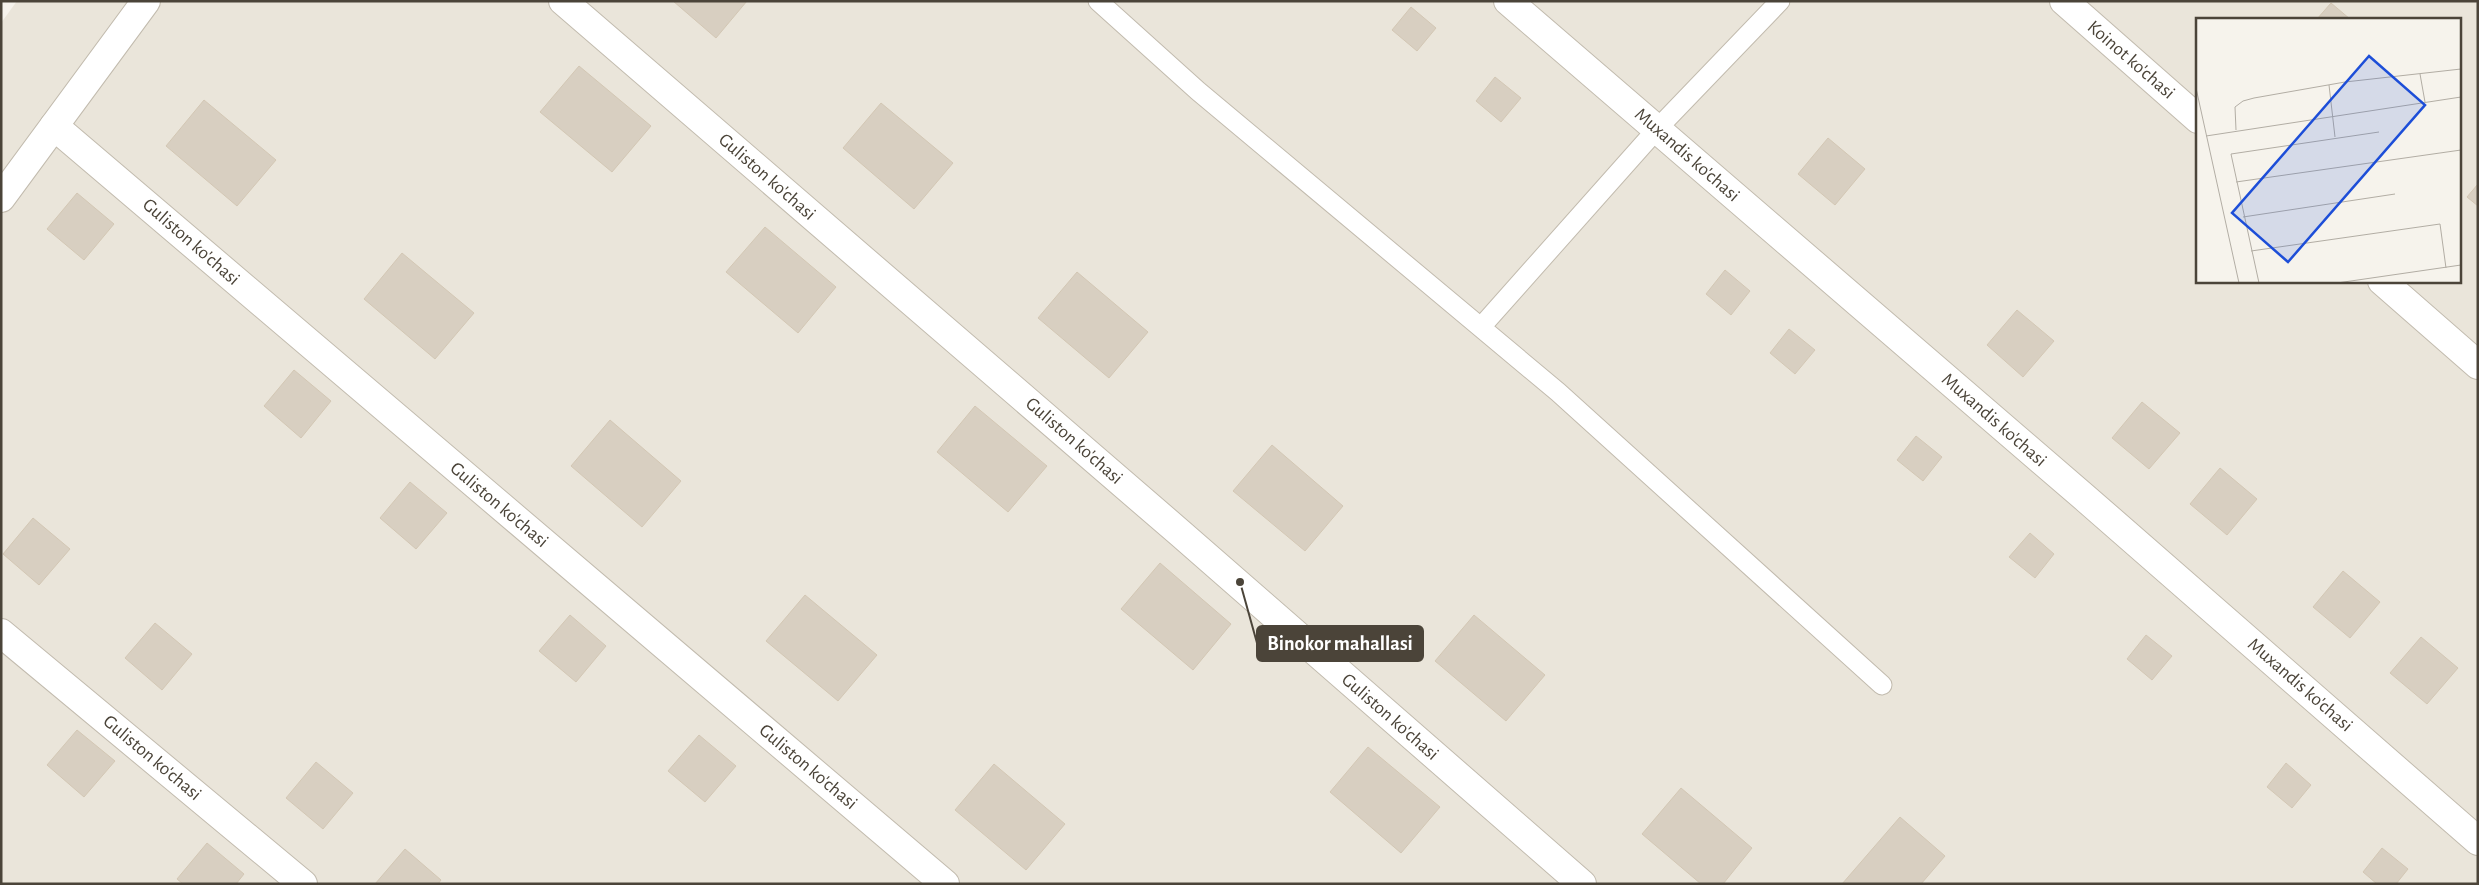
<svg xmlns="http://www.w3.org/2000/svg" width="2479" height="885" viewBox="0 0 2479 885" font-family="'Alegreya Sans',sans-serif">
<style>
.residential{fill:#eae5da;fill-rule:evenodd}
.building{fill:#d8cfc1;stroke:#d3c7b4}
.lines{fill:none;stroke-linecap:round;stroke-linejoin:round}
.service-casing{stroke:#c2bbae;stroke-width:21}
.minor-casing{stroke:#c2bbae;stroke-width:30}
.service{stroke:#fff;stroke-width:19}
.minor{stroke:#fff;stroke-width:28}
.labels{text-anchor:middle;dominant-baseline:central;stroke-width:4;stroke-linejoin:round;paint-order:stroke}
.street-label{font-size:19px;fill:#4b4439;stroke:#fff}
.inset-road{fill:none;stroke:#b2ada4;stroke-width:1}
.view{fill:#1d4ed8;fill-opacity:0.15;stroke:#1d4ed8;stroke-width:2.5}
.inset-edge{fill:none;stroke:#4b4439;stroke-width:2.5}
.leader{fill:none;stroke:#4b4439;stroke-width:2}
.callout-dot{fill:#4b4439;stroke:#fff;stroke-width:2}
.callout{fill:#4b4439;stroke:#4b4439;stroke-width:2}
.callout-label{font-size:20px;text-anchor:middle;font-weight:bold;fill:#fff}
</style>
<rect width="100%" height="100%" fill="#f6f3ec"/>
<path class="residential" d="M 17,1 L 2478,1 L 2478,884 L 1,884 L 1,23 ZM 2198,19 L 2460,19 L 2460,281 L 2198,281 Z"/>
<g class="building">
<polygon points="673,1 747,1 716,38"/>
<polygon points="2331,3 2350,19 2317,19"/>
<polygon points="1411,7 1436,28 1417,51 1392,30"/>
<polygon points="579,66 651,126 612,172 540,112"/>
<polygon points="1495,77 1521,98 1501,122 1476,101"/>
<polygon points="204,100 276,160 237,206 166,146"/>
<polygon points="881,103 953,163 914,209 843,148"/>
<polygon points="1828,138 1865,169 1835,205 1798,174"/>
<polygon points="2478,184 2478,206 2467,197"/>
<polygon points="77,193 114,224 84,260 47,229"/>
<polygon points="765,227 836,287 798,333 726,272"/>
<polygon points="402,253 474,313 435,359 364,299"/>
<polygon points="1725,270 1750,291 1731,315 1706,294"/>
<polygon points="1077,272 1148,332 1109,378 1038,318"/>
<polygon points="2017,310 2054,341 2023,377 1987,345"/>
<polygon points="1789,329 1815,350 1795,374 1770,353"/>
<polygon points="294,370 331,401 301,438 264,406"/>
<polygon points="2142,402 2180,433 2149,469 2112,438"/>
<polygon points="975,406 1047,466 1008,512 937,452"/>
<polygon points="610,420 681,481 642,527 571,466"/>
<polygon points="1916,436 1942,457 1923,481 1897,460"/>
<polygon points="1272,445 1343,506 1305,551 1233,491"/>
<polygon points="2220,468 2257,499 2227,535 2190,504"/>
<polygon points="410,482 447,513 416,549 380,518"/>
<polygon points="33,518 70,549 39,585 3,554"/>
<polygon points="2030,533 2054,554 2035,578 2009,557"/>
<polygon points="1160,563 1231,624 1193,670 1121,609"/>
<polygon points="2343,571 2380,602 2350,638 2313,607"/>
<polygon points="805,595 877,655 838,701 766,641"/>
<polygon points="570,615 606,646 576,682 539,651"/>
<polygon points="1474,615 1545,675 1506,721 1435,661"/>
<polygon points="155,623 192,654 162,690 125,658"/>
<polygon points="2146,635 2172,656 2152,680 2127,659"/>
<polygon points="2421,637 2458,668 2427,704 2390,673"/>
<polygon points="77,730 115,761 84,797 47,765"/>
<polygon points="699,735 736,766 705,802 668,771"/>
<polygon points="1368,747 1440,807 1401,853 1330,792"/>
<polygon points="316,762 353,793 323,829 286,798"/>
<polygon points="2286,763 2311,785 2292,808 2267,787"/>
<polygon points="994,764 1065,824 1026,870 955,810"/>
<polygon points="1681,788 1752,848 1723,884 1701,884 1642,834"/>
<polygon points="1900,817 1945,856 1921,884 1842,884"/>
<polygon points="207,843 244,874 236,884 183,884 177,879"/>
<polygon points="2382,848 2408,869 2396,884 2377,884 2363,872"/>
<polygon points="405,849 441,880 438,884 375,884"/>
</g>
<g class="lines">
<defs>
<g id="service">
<polyline points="1098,1 1198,91 1558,392 1882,685"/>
<polyline points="1481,327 1657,129 1780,1"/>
</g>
<g id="minor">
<polyline points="563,1 1180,533 1582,884"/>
<polyline points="1508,1 2084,497 2478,841"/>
<polyline points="2064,1 2198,119"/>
<polyline points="54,126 945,884"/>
<polyline points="1,198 146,1"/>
<polyline points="2382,281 2478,365"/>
<polyline points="1,633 303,884"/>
</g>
</defs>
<use href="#service" class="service-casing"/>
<use href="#minor" class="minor-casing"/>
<use href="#service" class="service"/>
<use href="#minor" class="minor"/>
</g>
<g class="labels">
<g class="street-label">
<text transform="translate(2131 60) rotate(41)">Koinot ko'chasi</text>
<text transform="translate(1687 155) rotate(41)">Muxandis ko'chasi</text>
<text transform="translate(767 177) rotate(41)">Guliston ko'chasi</text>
<text transform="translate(191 242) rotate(41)">Guliston ko'chasi</text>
<text transform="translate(1994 420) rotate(41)">Muxandis ko'chasi</text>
<text transform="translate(1074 441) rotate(41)">Guliston ko'chasi</text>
<text transform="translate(499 505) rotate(40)">Guliston ko'chasi</text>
<text transform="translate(2300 685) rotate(41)">Muxandis ko'chasi</text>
<text transform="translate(1390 717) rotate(41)">Guliston ko'chasi</text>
<text transform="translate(152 758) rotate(40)">Guliston ko'chasi</text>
<text transform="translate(808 767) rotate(40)">Guliston ko'chasi</text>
</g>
</g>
<g transform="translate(2196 18)">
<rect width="265" height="265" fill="#f6f3ec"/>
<path class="inset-road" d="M 224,56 L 229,84M 133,67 L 139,119M 0,70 L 43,265M 40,112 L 39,89 L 47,83 L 58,80 L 149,64 L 265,51M 10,118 L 265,79M 40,164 L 265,132M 47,199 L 199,176M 55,233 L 244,206 L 250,250M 63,265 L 35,136 L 183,114M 141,265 L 265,247"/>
<path class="view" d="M 173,38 L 229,87 L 92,244 L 36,195 Z"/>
<rect width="265" height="265" class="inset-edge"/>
</g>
<path class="leader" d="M1240 582L1257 643"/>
<circle class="callout-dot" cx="1240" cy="582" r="5"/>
<rect class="callout" x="1257" y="626" width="166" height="35" rx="5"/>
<g class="callout-label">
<text x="1340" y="650">Binokor mahallasi</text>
</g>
<rect width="2479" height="885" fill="none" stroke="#4b4439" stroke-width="5"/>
</svg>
